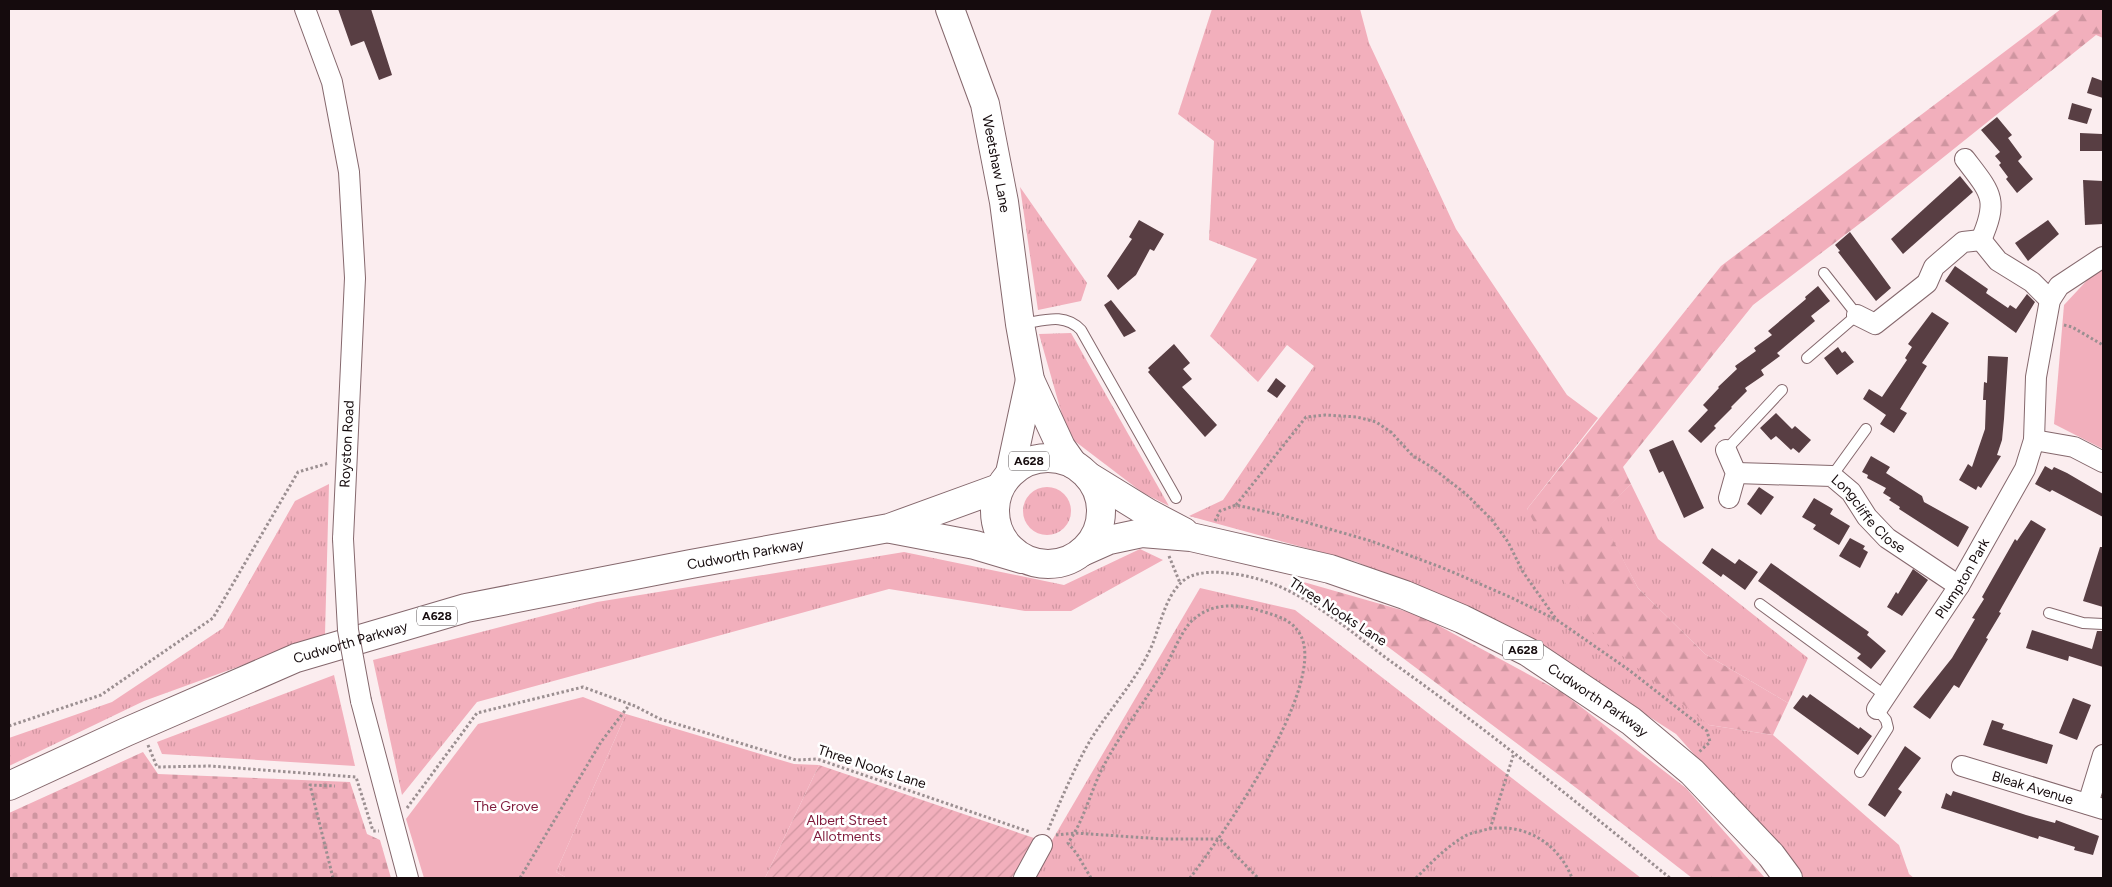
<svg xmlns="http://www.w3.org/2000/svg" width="2112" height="887" viewBox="0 0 2112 887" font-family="Figtree,sans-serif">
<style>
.grass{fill:url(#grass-tufts)}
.forest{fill:url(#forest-firs)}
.cemetery{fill:url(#cemetery-stones)}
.park{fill:#f2afbc}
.garden{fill:url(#garden-furrows)}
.building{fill:#583e43}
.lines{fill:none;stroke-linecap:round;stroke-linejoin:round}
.lane-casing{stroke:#85686d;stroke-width:12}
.street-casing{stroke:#85686d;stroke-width:22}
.secondary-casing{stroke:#85686d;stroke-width:30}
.highway-casing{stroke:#85686d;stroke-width:30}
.path{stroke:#9b8f91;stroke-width:3;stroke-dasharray:2.5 2.5;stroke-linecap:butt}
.lane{stroke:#fff;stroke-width:10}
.street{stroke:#fff;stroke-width:20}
.secondary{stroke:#fff;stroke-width:28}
.highway{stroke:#fff;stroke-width:28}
.street-bridge-casing{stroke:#85686d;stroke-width:22;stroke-linecap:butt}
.street-bridge{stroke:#fff;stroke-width:20}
.labels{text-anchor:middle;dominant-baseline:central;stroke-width:5;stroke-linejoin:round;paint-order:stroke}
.shield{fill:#fff;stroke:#5b5456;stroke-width:1}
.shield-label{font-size:12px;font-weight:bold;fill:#150b0d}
.street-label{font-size:14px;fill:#150b0d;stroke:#fff}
.park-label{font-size:14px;fill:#7f1b3c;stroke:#fff}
</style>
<defs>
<pattern id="grass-tufts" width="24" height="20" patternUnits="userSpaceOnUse" patternTransform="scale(1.25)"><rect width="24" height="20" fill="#f2afbc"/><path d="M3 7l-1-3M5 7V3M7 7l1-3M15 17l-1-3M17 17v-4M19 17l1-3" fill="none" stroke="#cf95a0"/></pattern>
<pattern id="forest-firs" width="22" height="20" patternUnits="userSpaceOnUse" patternTransform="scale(1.25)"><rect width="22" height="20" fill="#f2afbc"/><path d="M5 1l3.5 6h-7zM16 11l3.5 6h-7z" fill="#cf95a0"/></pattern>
<pattern id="cemetery-stones" width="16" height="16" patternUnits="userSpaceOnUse" patternTransform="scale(1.25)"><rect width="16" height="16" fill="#f2afbc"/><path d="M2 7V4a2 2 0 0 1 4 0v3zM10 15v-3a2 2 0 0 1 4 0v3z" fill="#cf95a0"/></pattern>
<pattern id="garden-furrows" width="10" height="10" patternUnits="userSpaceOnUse" patternTransform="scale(1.25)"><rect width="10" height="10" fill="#f2afbc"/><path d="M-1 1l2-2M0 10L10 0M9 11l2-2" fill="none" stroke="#cf95a0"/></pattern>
</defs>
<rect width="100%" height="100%" fill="#fbedef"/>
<g class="grass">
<polygon points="1212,9 1360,9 1369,43 1456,229 1567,395 1598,418 1527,509 1709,725 1773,735 1899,845 1909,874 1914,878 1804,878 1676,734 1525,637 1357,562 1189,516 1223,500 1314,366 1287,345 1258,382 1210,336 1257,259 1209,240 1214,141 1178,114"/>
<polygon points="1020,187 1087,283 1081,301 1038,310"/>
<polygon points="1071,333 1169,506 1143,493 1068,436 1039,334"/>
<polygon points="329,484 325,635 144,701 9,766 9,738 112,702 223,628 295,501"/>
<polygon points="1631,484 1658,539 1808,658 1788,703 1705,654 1638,588 1599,515"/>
<circle cx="1047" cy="511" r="24"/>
<polygon points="1140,549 1163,560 1071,611 1025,611 889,589 477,702 402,795 373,660 597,602 904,552 1064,585"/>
<polygon points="1200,588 1295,610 1641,878 1030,878"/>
<polygon points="334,675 355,766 162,754 157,742"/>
<polygon points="626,714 794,764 819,765 765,878 567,878 556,872"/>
</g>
<g class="forest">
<polygon points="2061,9 2103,9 2103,38 2096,35 1875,212 1753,305 1623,467 1631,484 1600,515 1638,588 1705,654 1788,703 1773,735 1709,725 1590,630 1527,509 1721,266"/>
<polygon points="1300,581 1419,615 1563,693 1686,788 1765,878 1692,878 1579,790"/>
</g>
<polygon class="cemetery" points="143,752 158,774 350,782 367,834 380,840 391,878 9,878 9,813"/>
<g class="park">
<polygon points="2103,270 2103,449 2054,424 2064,305 2091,276"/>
<polygon points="583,697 626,714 556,872 567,878 424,878 406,819 478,724"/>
</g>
<polygon class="garden" points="819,765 1034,838 1012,878 765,878"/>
<g class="building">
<polygon points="338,9 371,9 392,75 379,80 364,41 351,46"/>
<polygon points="2092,77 2103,81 2103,98 2087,93"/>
<polygon points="2072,103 2092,109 2087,124 2068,119"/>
<polygon points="1997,117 2012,135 2008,138 2022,157 2018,161 2033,179 2017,193 2006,179 2008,177 1999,165 2001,163 1995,156 2000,152 1981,130"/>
<polygon points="2080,133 2102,134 2102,151 2080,151"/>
<polygon points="1960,176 1973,192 1903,254 1891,239"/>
<polygon points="2083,180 2103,181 2103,224 2085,225"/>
<polygon points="1139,220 1164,234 1154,251 1150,249 1136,275 1118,290 1107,276 1132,239 1129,237"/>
<polygon points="2048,220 2059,234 2028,261 2015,243"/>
<polygon points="1850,232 1891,288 1876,301 1838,252 1840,251 1835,245"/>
<polygon points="1955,266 1988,289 1986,293 2008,308 2010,305 2016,309 2027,294 2035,302 2016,333 1945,281"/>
<polygon points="1818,286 1830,301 1811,316 1815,321 1777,353 1780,356 1761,370 1764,375 1745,388 1747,391 1731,407 1732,408 1714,426 1716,428 1701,443 1688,431 1708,410 1703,405 1719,388 1718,387 1737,369 1735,366 1756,351 1754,348 1772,335 1768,331 1806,299 1805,297"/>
<polygon points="1111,300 1136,331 1124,337 1104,305"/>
<polygon points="1932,312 1949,323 1922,363 1927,366 1900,409 1907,413 1894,433 1880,424 1886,415 1863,399 1869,389 1882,397 1907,360 1905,358 1912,347 1908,344"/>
<polygon points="1174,344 1190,363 1183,369 1192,379 1182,387 1217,425 1205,437 1148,372 1150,370 1148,368"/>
<polygon points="1838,347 1842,353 1845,351 1854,362 1837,375 1824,358"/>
<polygon points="1988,356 2008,357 2004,419 2002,440 1997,455 2001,456 1981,488 1978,486 1976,490 1959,480 1968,464 1972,467 1985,429 1986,400 1983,400 1984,382 1987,383"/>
<polygon points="1276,378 1286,386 1277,398 1267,391"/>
<polygon points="1776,413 1792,429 1795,426 1811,440 1799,453 1793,448 1791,450 1776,436 1771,440 1760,428"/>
<polygon points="1673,440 1704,508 1684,518 1663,471 1659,473 1649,450"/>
<polygon points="1871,456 1890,467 1886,473 1922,496 1924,502 1969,527 1958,547 1899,509 1900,507 1889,500 1891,498 1883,493 1886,488 1867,478 1868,475 1862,472"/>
<polygon points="2045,466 2052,470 2054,467 2067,473 2103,494 2103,517 2052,490 2050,492 2035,484"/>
<polygon points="1759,487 1774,497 1761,515 1747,504"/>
<polygon points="1814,498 1833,509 1830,514 1850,526 1839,545 1813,529 1816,525 1802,517"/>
<polygon points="2031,520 2046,529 1999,612 2001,613 1986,638 1988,639 1959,688 1954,685 1930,719 1913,707 1952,658 1975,619 1972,618 1984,599 1982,597 2015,539 2017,541"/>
<polygon points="1850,538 1865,546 1863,549 1868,552 1860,568 1839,556"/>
<polygon points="2100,547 2103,547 2103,607 2083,601"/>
<polygon points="1712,548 1735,564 1739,559 1758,572 1745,590 1723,574 1721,577 1702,563"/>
<polygon points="1771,563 1869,632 1867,635 1886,651 1871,669 1857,658 1861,654 1758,581"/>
<polygon points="1913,569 1928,580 1902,616 1887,607 1896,592 1898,594"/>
<polygon points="2032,630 2092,649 2097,631 2103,631 2103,667 2069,656 2068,661 2026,648"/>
<polygon points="1810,694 1859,729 1860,727 1872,736 1858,755 1793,708 1803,695 1807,698"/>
<polygon points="2073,698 2091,705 2077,740 2059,733"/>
<polygon points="1992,720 2004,724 2002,729 2053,745 2047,764 1983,745"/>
<polygon points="1905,746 1921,758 1898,789 1902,792 1885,817 1868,805"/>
<polygon points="1953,791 2026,815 2055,823 2056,820 2099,836 2093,855 2074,850 2075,847 2039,836 2038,839 1941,808 1946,793 1951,796"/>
</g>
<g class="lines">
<defs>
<g id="lane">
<path d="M 1021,324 C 1043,321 1064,312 1081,330 L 1176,498"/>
<polyline points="1807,358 1857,315 1824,273"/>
<polyline points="1726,450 1782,390"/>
<polyline points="1832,476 1866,429"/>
<polyline points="1760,604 1886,696"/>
<polyline points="2049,613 2083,623 2103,624"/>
<polyline points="1860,772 1888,728 1886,720 1877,709"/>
</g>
<g id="street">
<polyline points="305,9 332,82 349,172 355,278 343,539"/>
<path d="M 1965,159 C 1991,193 1999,199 1981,240"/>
<polyline points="1857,315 1875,324 1927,283 1934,267 1963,242 1981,240 1998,261 2032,282 2050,300"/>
<polyline points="2034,440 2074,447 2103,462"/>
<polyline points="1726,450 1736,473 1729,498"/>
<path id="s1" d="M 1736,473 L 1832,476 L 1851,492 L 1867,517 L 1887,538 L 1959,586"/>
<polyline points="361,701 408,878"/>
<path id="s2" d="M 1877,709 L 1959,586 L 2025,469 L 2034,440 L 2036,377 L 2050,300 L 2059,286 L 2103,257"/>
<path id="s3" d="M 1962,766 L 2103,809"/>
<polyline points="2088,804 2103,755"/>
<polyline points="1024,878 1042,845"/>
</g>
<g id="secondary">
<path id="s4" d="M 950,9 L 985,104 L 1004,202 L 1020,324 L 1030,380 L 1061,447 L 1073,464"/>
<polyline points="1010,473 1030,380"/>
</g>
<g id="highway">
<circle cx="1048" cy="511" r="53"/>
<polyline points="1088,476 1148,513 1184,532"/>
<polyline points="891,529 975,545 1022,559"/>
<path id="s5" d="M 1082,552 L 1109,540 L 1142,533 L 1191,537 L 1330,569 L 1405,595 L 1462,619 L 1528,652 L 1631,721 L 1692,772 L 1771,855 L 1788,878"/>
<path id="s6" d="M 9,786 L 126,732 L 296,658 L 466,608 L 691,564 L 889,528 L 999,488"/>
</g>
</defs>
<use href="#lane" class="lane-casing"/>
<use href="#street" class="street-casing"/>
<use href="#secondary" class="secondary-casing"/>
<use href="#highway" class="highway-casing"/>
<g class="path">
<polyline points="2064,325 2072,327 2103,345"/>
<polyline points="1236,505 1306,417 1325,415 1357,417 1376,422 1391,432 1413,456 1430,466 1466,494 1492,520 1508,542 1523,572 1556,619"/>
<polyline points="1215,521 1220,511 1236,505 1281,515 1371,541 1443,568 1510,597 1557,620 1629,670 1707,731 1710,742 1699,752"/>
<polyline points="1169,556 1180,583"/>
<polyline points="9,726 101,695 213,618 298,472 329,463"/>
<polyline points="148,745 157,767 210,766 356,777 373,831 379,831"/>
<polyline points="407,808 477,713 583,687 635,706 660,719 796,760 817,759 1030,832"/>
<polyline points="1490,829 1514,753"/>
<path d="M 1048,830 C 1061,800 1074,768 1091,739 C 1111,707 1138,679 1153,643 C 1161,622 1168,586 1191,576 C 1213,567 1254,576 1276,585 C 1319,603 1356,636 1393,663 C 1489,731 1579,804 1670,878"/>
<polyline points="1056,835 1075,833 1163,839 1220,839 1258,878"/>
<polyline points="333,878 310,785 335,786"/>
<polyline points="520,878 601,742 630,704"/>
<path d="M 1091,878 L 1077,854 L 1068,843 C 1083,822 1090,794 1101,771 C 1119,735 1145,702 1165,668 C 1172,655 1183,627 1194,619 C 1213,602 1239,604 1261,611 C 1278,616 1293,620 1301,636 C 1326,687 1222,836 1190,878"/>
<path d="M 1416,878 C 1431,863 1446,847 1465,836 C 1470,833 1478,832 1484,830 C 1522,821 1558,842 1572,878"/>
</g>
<use href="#lane" class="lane"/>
<use href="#street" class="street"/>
<use href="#secondary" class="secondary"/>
<use href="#highway" class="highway"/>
<defs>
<polyline id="street-bridge" points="343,539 348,630 361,701"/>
</defs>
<use href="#street-bridge" class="street-bridge-casing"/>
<use href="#street-bridge" class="street-bridge"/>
</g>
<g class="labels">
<g class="shield">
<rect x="1009" y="451.5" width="40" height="19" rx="4"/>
<rect x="417" y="606.5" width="40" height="19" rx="4"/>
<rect x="1503" y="640.5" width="40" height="19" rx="4"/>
</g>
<g class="shield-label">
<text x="1029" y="461">A628</text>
<text x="437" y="616">A628</text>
<text x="1523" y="650">A628</text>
</g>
<g class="street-label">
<text stroke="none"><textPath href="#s4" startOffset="162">Weetshaw Lane</textPath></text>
<text transform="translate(347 444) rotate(-87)">Royston Road</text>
<text stroke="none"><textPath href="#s1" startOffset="149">Longcliffe Close</textPath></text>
<text stroke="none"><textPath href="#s6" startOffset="776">Cudworth Parkway</textPath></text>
<text stroke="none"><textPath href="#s2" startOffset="156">Plumpton Park</textPath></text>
<text transform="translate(1338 612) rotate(33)">Three Nooks Lane</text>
<text stroke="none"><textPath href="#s6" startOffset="371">Cudworth Parkway</textPath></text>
<text stroke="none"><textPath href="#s5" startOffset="555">Cudworth Parkway</textPath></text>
<text transform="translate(872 767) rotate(18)">Three Nooks Lane</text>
<text stroke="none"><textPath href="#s3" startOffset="74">Bleak Avenue</textPath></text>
</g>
<g class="park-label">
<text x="506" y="806">The Grove</text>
<text x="847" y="820">Albert Street<tspan x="847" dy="16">Allotments</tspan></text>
</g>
</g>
<rect width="2112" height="887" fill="none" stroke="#150b0d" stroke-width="20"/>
</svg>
